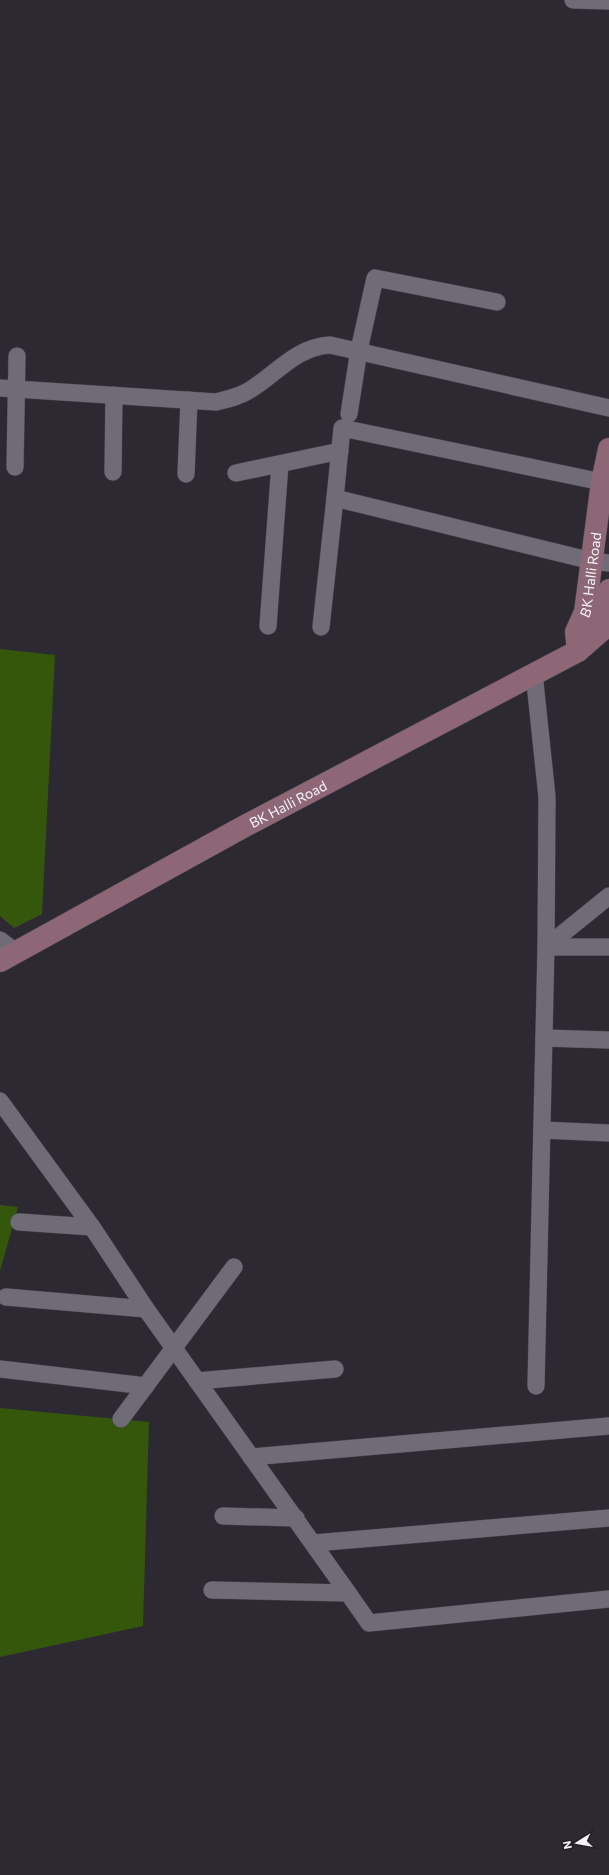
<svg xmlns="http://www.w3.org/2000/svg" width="609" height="1875" viewBox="0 0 609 1875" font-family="Commissioner,sans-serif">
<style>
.green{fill:#35570b}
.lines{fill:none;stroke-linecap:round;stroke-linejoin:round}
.minor-casing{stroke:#46444b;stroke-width:18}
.secondary-casing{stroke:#46444b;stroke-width:23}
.minor{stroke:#706c77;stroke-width:17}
.secondary{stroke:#8d6776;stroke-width:22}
.labels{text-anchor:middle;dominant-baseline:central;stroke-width:4;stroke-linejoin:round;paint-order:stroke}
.street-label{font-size:14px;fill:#f5f3f9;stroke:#231f29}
</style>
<rect width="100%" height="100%" fill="#2d2933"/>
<g class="green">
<polygon points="0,649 55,655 42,914 14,928 0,916"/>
<polygon points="0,1205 18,1207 0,1271"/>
<polygon points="0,1408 149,1422 143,1626 0,1657"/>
</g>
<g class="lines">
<defs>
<g id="minor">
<polyline points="573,0 609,1"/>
<path d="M 0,388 L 216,402 C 228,399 242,396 253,388 C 279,371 297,347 330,345 L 609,408"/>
<polyline points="349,414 359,350 375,278 497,302"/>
<polyline points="15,467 17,356"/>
<polyline points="113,472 114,395"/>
<polyline points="236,473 340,451"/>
<polyline points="186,474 189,400"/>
<polyline points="335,498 342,428 602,482"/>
<polyline points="268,626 280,464"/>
<polyline points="321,627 335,498 592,561 609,563"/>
<polyline points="534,673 547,797 546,947 536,1386"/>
<polyline points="0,940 16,952"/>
<polyline points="546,947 609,896"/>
<polyline points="546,947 609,947"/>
<polyline points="544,1038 609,1040"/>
<polyline points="0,1101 92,1227 146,1309 348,1593"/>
<polyline points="542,1130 609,1133"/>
<polyline points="19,1222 92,1227"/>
<polyline points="6,1297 146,1309"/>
<polyline points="0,1369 146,1386"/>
<polyline points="197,1381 335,1369"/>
<polyline points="121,1419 234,1267"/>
<polyline points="251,1457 609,1426"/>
<polyline points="223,1516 296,1518"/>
<polyline points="314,1543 609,1518"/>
<polyline points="212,1590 348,1593 369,1623 609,1599"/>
</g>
<g id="secondary">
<path id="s1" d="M 578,651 L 576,632 L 585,612 L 602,482 L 609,449"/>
<path id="s2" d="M 0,961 L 243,827 L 578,651 L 601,631 L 609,590"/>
</g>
</defs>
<use href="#minor" class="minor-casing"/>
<use href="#secondary" class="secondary-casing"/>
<use href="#minor" class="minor"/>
<use href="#secondary" class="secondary"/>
</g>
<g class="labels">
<g class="street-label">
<text stroke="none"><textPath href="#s1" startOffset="79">BK Halli Road</textPath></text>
<text stroke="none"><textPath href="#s2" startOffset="328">BK Halli Road</textPath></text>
</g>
</g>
<g transform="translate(577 1843) rotate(259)" stroke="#231f29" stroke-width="3" paint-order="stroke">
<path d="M0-3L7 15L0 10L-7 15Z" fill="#f5f3f9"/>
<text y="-6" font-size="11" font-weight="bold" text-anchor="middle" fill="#f5f3f9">N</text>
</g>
</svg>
